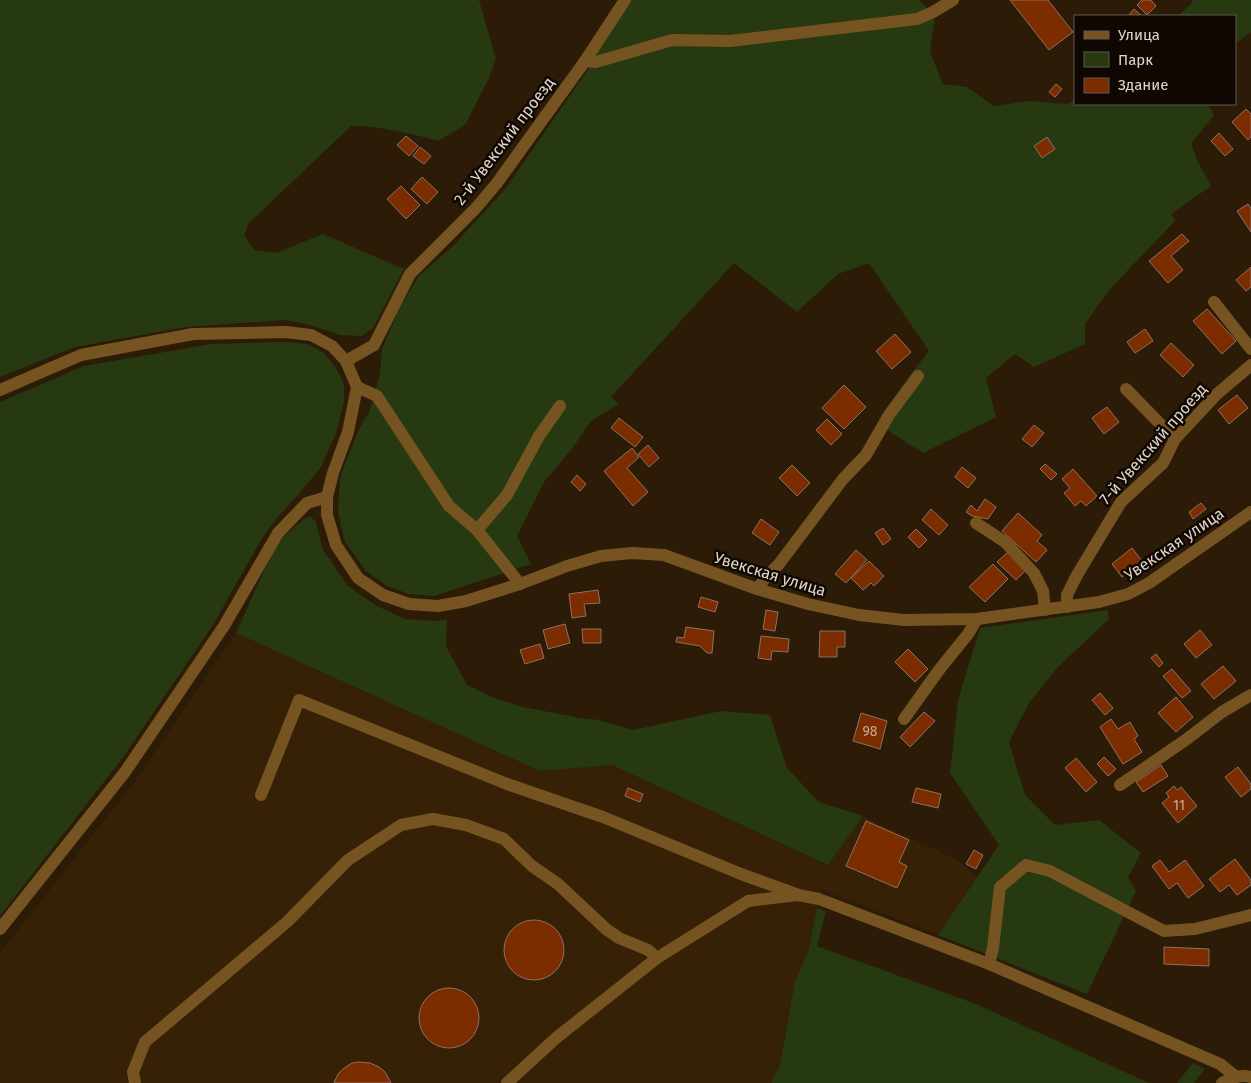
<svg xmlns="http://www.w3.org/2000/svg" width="1251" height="1083" viewBox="0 0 1251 1083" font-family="'Fira Sans',sans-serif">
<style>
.built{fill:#362106}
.green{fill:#273910}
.building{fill:#7c2d00;stroke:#8e7165}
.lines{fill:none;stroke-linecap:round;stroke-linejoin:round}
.minor{stroke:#765421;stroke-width:12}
.labels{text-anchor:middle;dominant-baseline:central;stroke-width:5;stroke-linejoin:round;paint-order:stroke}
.number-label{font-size:14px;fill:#c7ab97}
.street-label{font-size:16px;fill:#e0d5c9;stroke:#0e0702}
</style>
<rect width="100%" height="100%" fill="#2c1b07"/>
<polygon class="built" points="236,633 540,771 612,765 828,865 863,816 959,861 977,877 938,935 821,889 808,952 795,981 780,1065 771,1083 0,1083 0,953 136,780"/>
<g class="green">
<path d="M 0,0 L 479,0 L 496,59 L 489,78 L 465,125 L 438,141 C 409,133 380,126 351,126 L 249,223 L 244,235 L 254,250 L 276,253 L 323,234 L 404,269 L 373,328 L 362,336 L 340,335 L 310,325 L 286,320 L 186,327 L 75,347 L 0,377 Z"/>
<polygon points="631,0 919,0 935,17 930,52 943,84 967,87 994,106 1029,101 1068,104 1075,100 1075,104 1208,104 1214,115 1191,144 1198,162 1211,186 1171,214 1175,221 1109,290 1085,324 1085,344 1034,367 1015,354 986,378 996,417 923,453 890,432 881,416 910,375 929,351 869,263 838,274 797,312 734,263 611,397 619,404 591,421 571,450 544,482 517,536 531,564 434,596 409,594 387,586 366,571 345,542 338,512 340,477 359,429 369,412 380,374 382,349 399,308 419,276 454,245 506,188 589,68 607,33"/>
<polygon points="1193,0 1251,0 1251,32 1235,44 1235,16 1177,16 1191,4"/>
<polygon points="285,342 307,344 324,353 336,368 344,384 344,402 336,433 321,467 298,495 277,518 261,540 213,625 124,756 0,916 0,402 84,366 211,344"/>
<polygon points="310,516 316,522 323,550 348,586 377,606 405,619 436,621 447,619 446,646 467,685 494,698 523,707 580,718 599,720 633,730 721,711 770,715 787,768 819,802 863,816 828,865 612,765 540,771 236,633 271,555 283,537 304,519"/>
<polygon points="1107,610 1109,619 1057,668 1029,703 1009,742 1025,795 1055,825 1099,820 1141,853 1128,877 1136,891 1087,994 938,935 999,845 950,773 958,700 980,628"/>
<polygon points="817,908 826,911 817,946 976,1004 1149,1083 771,1083 780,1065 795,981 808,952"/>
<polygon points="1193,1063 1205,1069 1194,1083 1177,1083"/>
</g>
<g class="building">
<polygon points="1010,0 1048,0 1073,32 1049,50"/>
<polygon points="1142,0 1151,0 1156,6 1147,15 1137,5"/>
<polygon points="1134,9 1142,16 1128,16"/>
<polygon points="1056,84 1062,89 1055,97 1049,92"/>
<polygon points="1246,109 1251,114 1251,137 1248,140 1232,122"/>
<polygon points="1219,133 1233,149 1225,156 1211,141"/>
<polygon points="406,136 418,146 409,156 397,145"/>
<polygon points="1047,137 1055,149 1042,158 1034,146"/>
<polygon points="420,147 431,156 424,164 413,156"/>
<polygon points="422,177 438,192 427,204 411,189"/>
<polygon points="401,186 420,205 406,219 387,199"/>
<polygon points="1248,204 1251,208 1251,232 1237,211"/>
<polygon points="1182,234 1189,241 1171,256 1183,270 1168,283 1149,261"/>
<polygon points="1251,267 1251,287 1246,291 1236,280"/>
<polygon points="1207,309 1236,341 1222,354 1193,321"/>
<polygon points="1145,329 1153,341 1135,353 1127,342"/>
<polygon points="895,334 911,352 892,369 876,351"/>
<polygon points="1171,343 1194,365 1183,377 1160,355"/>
<polygon points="844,385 866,407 844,429 822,408"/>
<polygon points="1237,395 1248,408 1229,424 1218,410"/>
<polygon points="1107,407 1119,422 1104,434 1092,418"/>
<polygon points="619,418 643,437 635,447 611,428"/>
<polygon points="827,419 842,434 831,445 816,430"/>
<polygon points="1034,425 1044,433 1032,447 1022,439"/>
<polygon points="648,445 659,458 649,467 638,454"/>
<polygon points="632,448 639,457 627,468 648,492 633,506 604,471"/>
<polygon points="1045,464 1057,474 1051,480 1040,469"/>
<polygon points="792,465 810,483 797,496 779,478"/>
<polygon points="962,467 976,478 968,488 955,477"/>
<polygon points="1073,469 1097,496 1086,506 1081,501 1075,506 1064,493 1070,488 1062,479"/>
<polygon points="577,475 586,484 580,491 571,482"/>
<polygon points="985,499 996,507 988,519 972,516 966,512 971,505 977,511"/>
<polygon points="1201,503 1206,509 1193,519 1189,512"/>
<polygon points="931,509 948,525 939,535 922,520"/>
<polygon points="1018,513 1042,535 1037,541 1047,550 1036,562 1002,531"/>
<polygon points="761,519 779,532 770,545 752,533"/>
<polygon points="883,528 891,539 883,545 875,533"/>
<polygon points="916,529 927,540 919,548 908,537"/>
<polygon points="1132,548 1142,561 1122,577 1112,564"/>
<polygon points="856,550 867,560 846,583 835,574"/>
<polygon points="1008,552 1026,570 1016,580 997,562"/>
<polygon points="869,561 884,576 874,586 871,583 863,590 851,578"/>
<polygon points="993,564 1008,579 985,602 969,587"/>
<polygon points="598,590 600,603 584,604 586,616 572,618 569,594"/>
<polygon points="701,597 718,602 715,612 698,607"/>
<polygon points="766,610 778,612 775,631 763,629"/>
<polygon points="565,624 570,643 548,649 543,630"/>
<polygon points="686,627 714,631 712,653 707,653 700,646 676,642 677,637 684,638"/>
<polygon points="582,629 601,629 601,643 583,643"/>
<polygon points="1200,630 1212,645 1196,658 1184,644"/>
<polygon points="820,631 845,631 845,647 837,647 837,657 819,657"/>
<polygon points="761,636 789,639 788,652 772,651 771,660 758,658"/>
<polygon points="540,644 544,658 525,664 520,650"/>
<polygon points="908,649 928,669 915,682 895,662"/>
<polygon points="1156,654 1163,663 1159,667 1151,658"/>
<polygon points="1223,666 1236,681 1214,699 1201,684"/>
<polygon points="1172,669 1191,691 1182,698 1163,676"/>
<polygon points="1100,693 1113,708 1105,715 1092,700"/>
<polygon points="1176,697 1193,717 1176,732 1158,713"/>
<polygon points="924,712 935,721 910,747 900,737"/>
<polygon points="861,713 887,721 880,749 853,741"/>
<polygon points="1111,719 1118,729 1130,722 1138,736 1134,739 1142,752 1123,764 1100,727"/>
<polygon points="1104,757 1116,769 1108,776 1097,764"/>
<polygon points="1076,758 1097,782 1086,792 1065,768"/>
<polygon points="1161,765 1168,776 1143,792 1136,782"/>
<polygon points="1238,767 1251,784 1251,789 1241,797 1225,777"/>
<polygon points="1174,786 1177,790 1181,787 1197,806 1178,823 1162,803 1169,797 1166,793"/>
<polygon points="628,788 643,794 640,802 625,796"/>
<polygon points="916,788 941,794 938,808 912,802"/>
<polygon points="866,821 909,840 899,862 907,866 897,888 846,866"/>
<polygon points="974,850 983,855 976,869 966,864"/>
<polygon points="1235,859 1251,880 1251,885 1237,895 1229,885 1220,892 1209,879"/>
<polygon points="1160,860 1169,872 1185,860 1204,886 1188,898 1177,883 1169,889 1152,866"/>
<circle cx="534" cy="950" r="30"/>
<polygon points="1164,947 1209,949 1209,966 1164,964"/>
<circle cx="449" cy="1018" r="30"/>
<polygon points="359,1062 370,1063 379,1067 385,1072 391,1083 334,1083 338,1074 343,1069 352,1063"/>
</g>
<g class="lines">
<g class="minor">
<polyline points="585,61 596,62 672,40 730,41 917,19 933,12 953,0"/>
<polyline points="1214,302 1251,349"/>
<polyline points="346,361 374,345 410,274 476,208 497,183 585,61 625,0"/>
<polyline points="357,387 377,396 449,506 477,530 520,584"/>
<polyline points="1126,389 1175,439"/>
<polyline points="0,390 81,355 193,334 286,332 311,335 332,346 346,361 357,387 348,432 333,473 327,497 327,515 336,545 358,578 383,595 409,604 438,606 466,601 520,584 567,566 601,556 632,553 664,555 757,589 808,604 859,615 904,620 977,619 1099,602 1128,594 1149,583 1251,512"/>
<polyline points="976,523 1005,542 1034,573 1043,591 1045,610"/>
<polyline points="477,530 507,495 539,436 560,406"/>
<polyline points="757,589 766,577 779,564 843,479 866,455 889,415 918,376"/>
<polyline points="1067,607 1067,595 1077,575 1121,502 1163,463 1175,439 1217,394 1251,365"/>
<polyline points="904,719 939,670 968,634 977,619"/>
<polyline points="1120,785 1187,739 1222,712 1251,695"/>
<polyline points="261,795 299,700 507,784 603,817 741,874 796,894"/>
<polyline points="0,929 125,772 224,626 278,533 307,503 327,497"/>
<polyline points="989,964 993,948 1000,887 1026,865 1050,871 1164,931 1195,929 1251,915"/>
<polyline points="135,1083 133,1072 145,1042 287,922 348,860 401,825 433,819 466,825 504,839 532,866 558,884 606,929 619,938 648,950 657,958"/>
<polyline points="507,1083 556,1038 657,958 748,901 798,895 819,899 989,964 1220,1064 1235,1076"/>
<path d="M 1222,1083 C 1231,1078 1241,1074 1251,1077"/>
</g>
</g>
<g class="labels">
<g class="number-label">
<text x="870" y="731">98</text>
<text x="1179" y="805">11</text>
</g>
<g class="street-label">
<text transform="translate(504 141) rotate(-53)">2-й Увекский проезд</text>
<text transform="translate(1153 444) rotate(-49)">7-й Увекский проезд</text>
<text transform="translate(1174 544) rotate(-34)">Увекская улица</text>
<text transform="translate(770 574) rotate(17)">Увекская улица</text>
</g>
</g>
<rect x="1074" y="15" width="162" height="90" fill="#0e0702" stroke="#625952"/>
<rect x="1084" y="31" width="25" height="8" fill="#765421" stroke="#625952"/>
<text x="1118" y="40" font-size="15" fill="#e0d5c9">Улица</text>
<rect x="1084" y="52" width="25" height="15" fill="#273910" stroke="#625952"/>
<text x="1118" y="65" font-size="15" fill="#e0d5c9">Парк</text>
<rect x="1084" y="78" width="25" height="15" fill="#7c2d00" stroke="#625952"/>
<text x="1118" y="90" font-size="15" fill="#e0d5c9">Здание</text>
</svg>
